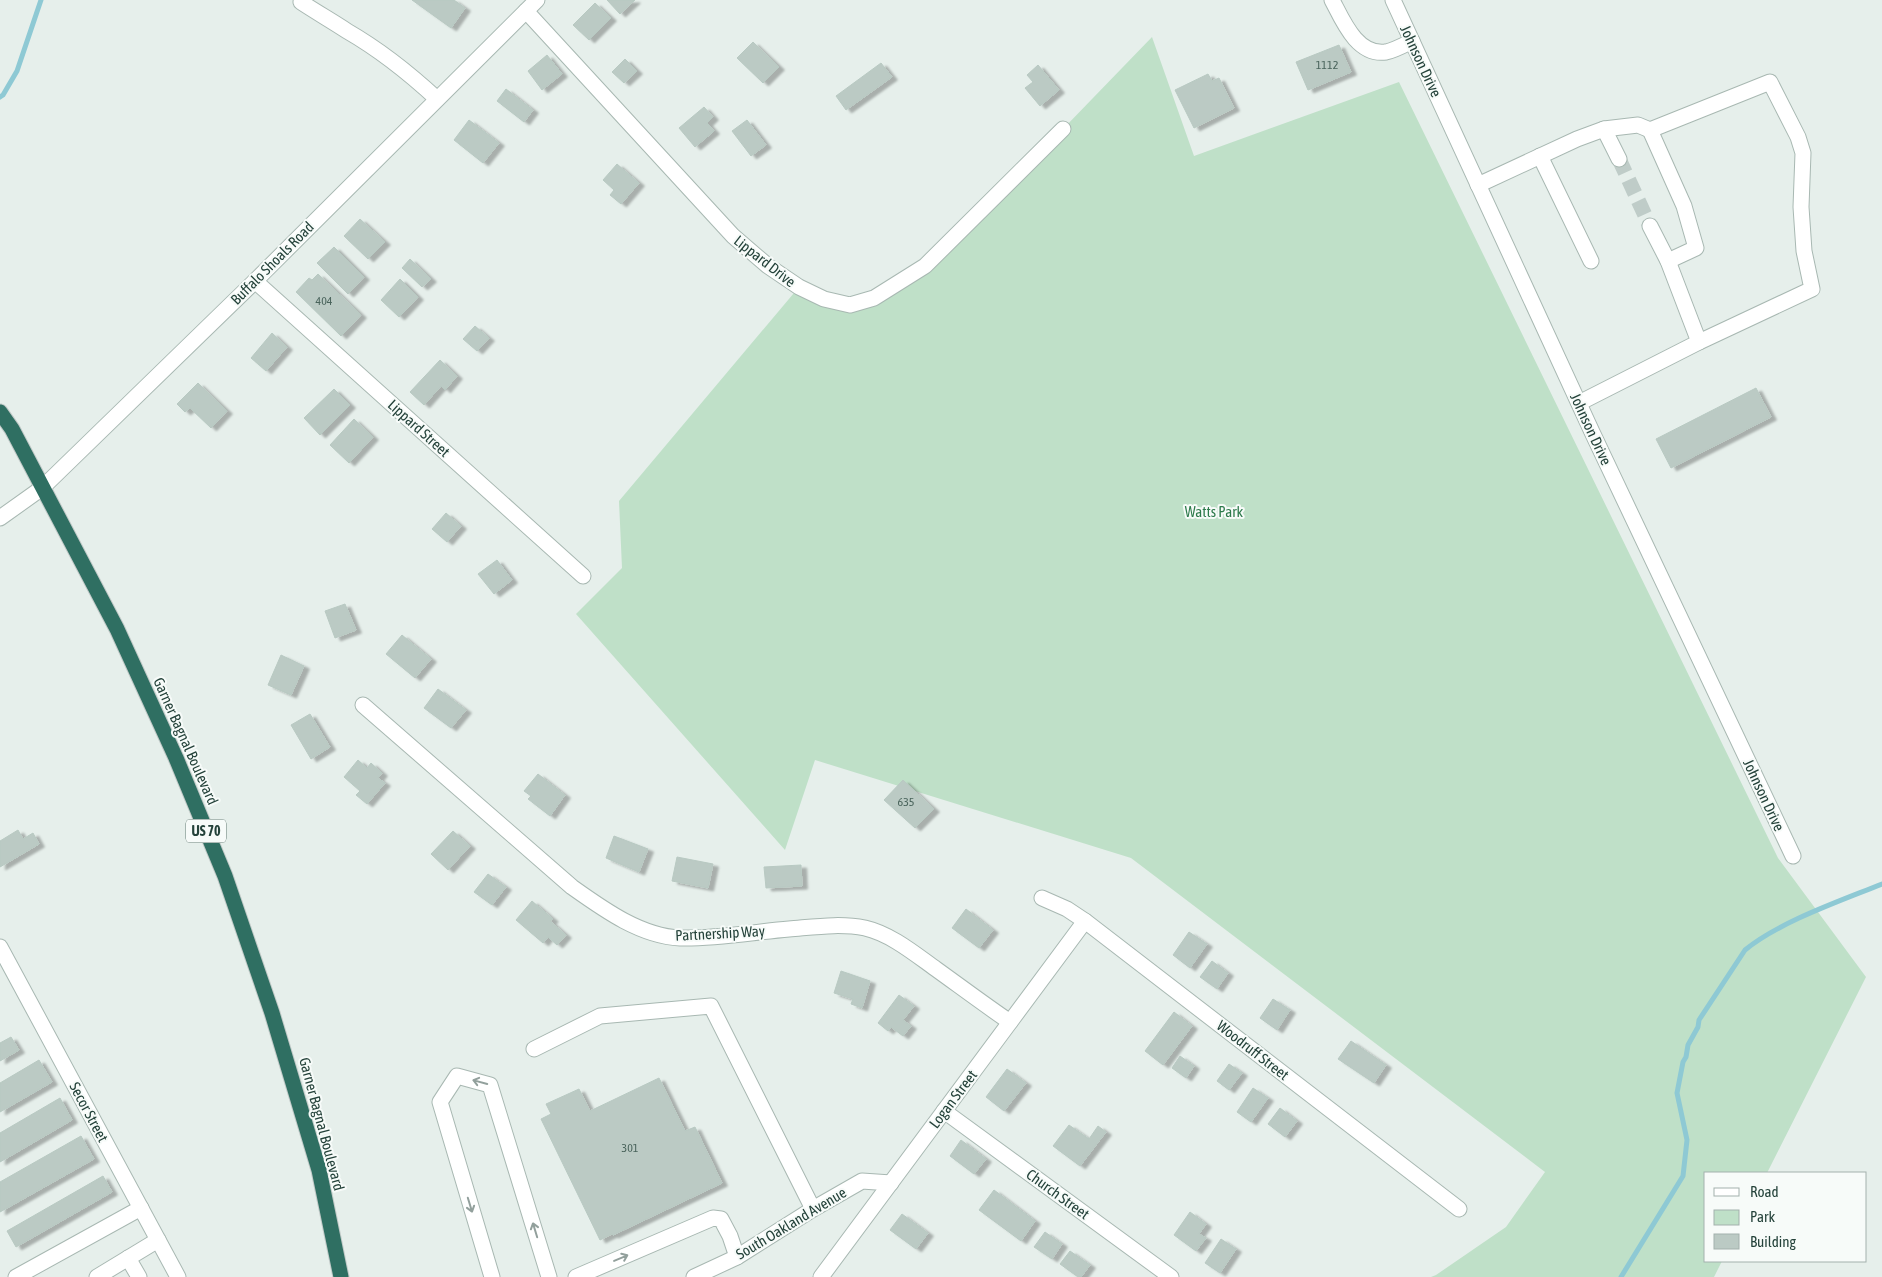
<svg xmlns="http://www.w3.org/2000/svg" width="1882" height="1277" viewBox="0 0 1882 1277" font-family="'Asap Condensed',sans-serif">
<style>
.green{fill:#bfe0c8}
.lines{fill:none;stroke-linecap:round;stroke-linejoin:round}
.stream{stroke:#8ec9d4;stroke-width:5}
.building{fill:#bbcac4;stroke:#b8c9c2;filter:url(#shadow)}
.minor-tunnel{stroke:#bfccc8;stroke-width:15;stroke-dasharray:15 8;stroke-linecap:butt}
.minor-casing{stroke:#a8b8b2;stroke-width:17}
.highway-casing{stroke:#c2cac8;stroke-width:17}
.minor{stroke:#fff;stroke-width:15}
.highway{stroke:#2f6f62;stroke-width:15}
.oneway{stroke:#92a09c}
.labels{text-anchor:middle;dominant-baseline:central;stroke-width:4;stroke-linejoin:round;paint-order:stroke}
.number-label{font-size:12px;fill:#4a645c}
.shield{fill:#f7fbf9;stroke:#637a73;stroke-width:1}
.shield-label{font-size:14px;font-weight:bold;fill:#24423a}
.street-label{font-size:15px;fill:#24423a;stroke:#f7fbf9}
.park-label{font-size:15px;fill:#2d7a4b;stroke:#f7fbf9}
</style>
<defs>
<filter id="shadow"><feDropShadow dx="5.5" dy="3" stdDeviation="1" flood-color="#0004"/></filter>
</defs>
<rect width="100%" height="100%" fill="#e6efeb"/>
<polygon class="green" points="1152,37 1194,156 1399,82 1778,858 1866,977 1767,1173 1706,1173 1706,1261 1722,1261 1714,1277 1431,1277 1436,1275 1506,1227 1545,1172 1131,858 815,760 785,850 576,614 622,568 619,501 799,287 850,305 895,286 1063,129"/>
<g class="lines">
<g class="stream">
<polyline points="0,97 3,95 17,71 41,0"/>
<path d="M 1621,1277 L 1683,1176 L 1687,1140 L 1677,1093 L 1683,1062 L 1686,1057 L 1688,1045 L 1698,1027 L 1699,1020 L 1745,950 C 1779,922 1840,901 1882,884"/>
</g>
</g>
<g class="building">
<polygon points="412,0 454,0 465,8 451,28"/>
<polygon points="607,0 635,0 620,14"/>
<polygon points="595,3 611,18 589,40 573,25"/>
<polygon points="753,42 779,67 763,83 737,58"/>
<polygon points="1339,45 1351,72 1308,90 1296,62"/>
<polygon points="547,55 562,74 542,90 528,71"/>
<polygon points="625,59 637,71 624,83 612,72"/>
<polygon points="881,63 892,77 846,110 836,96"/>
<polygon points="1038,65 1059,90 1040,106 1025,88 1033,82 1027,75"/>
<polygon points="1208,74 1212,81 1219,78 1234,108 1194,128 1175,90"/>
<polygon points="506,89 533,110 524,122 497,101"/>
<polygon points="704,107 713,117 707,123 714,131 695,147 679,128"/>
<polygon points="469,120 499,143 483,163 454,140"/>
<polygon points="747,120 766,145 751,156 732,131"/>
<polygon points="617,164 639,183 621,204 610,195 614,190 603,180"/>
<polygon points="360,219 385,242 368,259 344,236"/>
<polygon points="334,247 364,277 348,294 317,263"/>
<polygon points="410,259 431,279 422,287 402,268"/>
<polygon points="318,274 361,315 341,336 296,292 309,278 312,280"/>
<polygon points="400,279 418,297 399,317 381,300"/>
<polygon points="475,326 489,338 477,351 463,339"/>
<polygon points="272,333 287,347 266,371 251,358"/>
<polygon points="440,360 457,376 445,390 441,386 424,405 410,392"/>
<polygon points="198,383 227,411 211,428 190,408 185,412 177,404"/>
<polygon points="1756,388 1771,417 1671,468 1656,439"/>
<polygon points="334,389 350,405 320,435 304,418"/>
<polygon points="354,419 373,437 349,463 330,445"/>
<polygon points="446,513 461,526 447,542 432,529"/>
<polygon points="497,560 512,580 494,594 478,574"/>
<polygon points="345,604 356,630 335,638 325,611"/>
<polygon points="402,635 431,659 415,678 386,654"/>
<polygon points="281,655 304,666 291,695 268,685"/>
<polygon points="438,689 466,710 451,728 424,708"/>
<polygon points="310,714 330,747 311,759 291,725"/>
<polygon points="358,760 367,768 371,763 382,773 378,778 385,783 367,804 356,795 360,791 344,777"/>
<polygon points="538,774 565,795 550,816 528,799 531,796 524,791"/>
<polygon points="903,780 934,809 915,828 884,800"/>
<polygon points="18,830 23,839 33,833 39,844 0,867 0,841"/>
<polygon points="453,831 470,846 448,870 431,854"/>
<polygon points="614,836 648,849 639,872 606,858"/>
<polygon points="677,857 713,864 708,888 672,881"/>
<polygon points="801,865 802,886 766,888 764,867"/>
<polygon points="488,874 506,887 492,905 474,892"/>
<polygon points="532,901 553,919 550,921 566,935 557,945 548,937 543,943 516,920"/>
<polygon points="966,909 993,930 979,948 952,928"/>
<polygon points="1189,932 1207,944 1190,968 1173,955"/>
<polygon points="1212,961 1228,973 1217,989 1200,977"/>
<polygon points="841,971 870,981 862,1008 851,1004 853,999 834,993"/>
<polygon points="899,995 914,1006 903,1020 911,1026 903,1036 891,1027 888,1031 878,1023"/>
<polygon points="1273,999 1290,1010 1277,1030 1260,1018"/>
<polygon points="1174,1012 1192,1026 1163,1065 1145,1051"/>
<polygon points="11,1037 19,1050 0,1061 0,1043"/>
<polygon points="1351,1041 1386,1065 1374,1083 1338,1059"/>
<polygon points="1180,1056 1194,1066 1186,1078 1172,1068"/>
<polygon points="39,1060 52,1082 0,1112 0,1083"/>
<polygon points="1229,1064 1242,1073 1229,1090 1217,1081"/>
<polygon points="1007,1069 1026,1083 1004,1111 986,1097"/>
<polygon points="659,1078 685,1131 695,1127 722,1183 613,1235 612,1234 600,1240 541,1119 551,1114 546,1104 579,1089 590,1111"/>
<polygon points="1253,1088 1268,1098 1251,1122 1237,1112"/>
<polygon points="60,1098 72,1120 0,1162 0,1133"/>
<polygon points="1280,1108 1297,1121 1285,1137 1268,1124"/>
<polygon points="1069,1125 1089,1139 1098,1126 1106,1132 1080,1166 1053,1146"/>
<polygon points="81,1136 94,1159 0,1212 0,1182"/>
<polygon points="961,1140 986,1159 974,1174 950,1156"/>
<polygon points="103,1176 112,1192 16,1247 7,1231"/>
<polygon points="994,1190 1035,1221 1021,1241 979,1210"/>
<polygon points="1190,1212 1206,1224 1199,1234 1206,1238 1196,1251 1174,1235"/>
<polygon points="902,1214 928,1233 916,1249 890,1230"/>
<polygon points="1045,1232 1062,1244 1052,1259 1034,1247"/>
<polygon points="1221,1239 1236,1249 1220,1273 1205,1263"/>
<polygon points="1070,1251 1090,1265 1081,1277 1078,1277 1060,1264"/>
</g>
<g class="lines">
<polyline class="minor-tunnel" points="1619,159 1650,226"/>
<defs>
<g id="minor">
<path d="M 1332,0 C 1343,21 1357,56 1386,52 C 1395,50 1404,45 1412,41"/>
<polyline points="1393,0 1592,432 1793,856"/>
<path d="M 301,2 C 316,12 332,21 347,31 C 380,50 410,74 437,99"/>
<polyline points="526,11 733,236 768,266 799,287 824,299 850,305 874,298 925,266 1063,129"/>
<polyline points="1604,129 1638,125 1650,130 1770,82 1798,137 1803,153 1801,207 1804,251 1812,289 1699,342"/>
<polyline points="1650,130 1684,206 1696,248 1668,261"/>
<polyline points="1540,156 1591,261"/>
<polyline points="1478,185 1577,139 1604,129 1619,159"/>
<polyline points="255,281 583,576"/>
<polyline points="1579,403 1699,342 1668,261 1650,226"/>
<polyline points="0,518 42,488 255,281 537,0"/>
<path d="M 363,705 L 572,887 C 603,909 640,936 680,938 C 716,939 753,932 789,929 C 814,927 840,923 865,928 C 891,934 915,954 936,969 C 961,987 985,1005 1010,1022"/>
<polyline points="1042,898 1067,909 1085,921 1459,1209"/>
<polyline points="0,947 178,1277"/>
<polyline points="534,1049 600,1016 711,1006 813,1209"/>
<polyline points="944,1111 1171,1277"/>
<polyline points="128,1258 139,1277"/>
<polyline points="16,1277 141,1208"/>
<polyline points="97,1277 158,1240"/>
<polyline points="492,1277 440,1102 457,1076 490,1085 549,1277"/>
<polyline points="576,1277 713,1218 721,1219 730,1236 737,1257"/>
<polyline points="694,1277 737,1257 813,1209 862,1181 891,1183"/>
<polyline points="821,1277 1085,921"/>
</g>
<polyline id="highway" points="0,412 12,429 117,629 176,758 225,876 272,1013 319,1170 341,1277"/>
</defs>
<use href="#minor" class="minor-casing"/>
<use href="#highway" class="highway-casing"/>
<use href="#minor" class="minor"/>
<use href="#highway" class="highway"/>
</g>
<defs><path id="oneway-shaft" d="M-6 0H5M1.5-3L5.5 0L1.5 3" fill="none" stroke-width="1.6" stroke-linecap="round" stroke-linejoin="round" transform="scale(1.25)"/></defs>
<g class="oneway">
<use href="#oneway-shaft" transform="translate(480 1082) rotate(-165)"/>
<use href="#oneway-shaft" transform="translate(470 1205) rotate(73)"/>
<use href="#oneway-shaft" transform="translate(535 1230) rotate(-107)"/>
<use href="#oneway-shaft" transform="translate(621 1258) rotate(-23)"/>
</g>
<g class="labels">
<g class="number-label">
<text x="1327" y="65">1112</text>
<text x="324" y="301">404</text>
<text x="906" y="802">635</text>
<text x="630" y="1148">301</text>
</g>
<rect class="shield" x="186" y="819.5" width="40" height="23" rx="4"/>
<g class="shield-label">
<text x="206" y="831">US 70</text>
</g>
<g class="street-label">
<text transform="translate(1421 61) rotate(65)">Johnson Drive</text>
<text transform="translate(765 261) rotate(38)">Lippard Drive</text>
<text transform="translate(272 263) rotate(-45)">Buffalo Shoals Road</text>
<text transform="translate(419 428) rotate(42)">Lippard Street</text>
<text transform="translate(1591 429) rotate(65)">Johnson Drive</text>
<text transform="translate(186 741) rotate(66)">Garner Bagnal Boulevard</text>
<text transform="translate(1764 795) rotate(65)">Johnson Drive</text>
<text transform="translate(720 933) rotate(-3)">Partnership Way</text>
<text transform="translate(1253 1050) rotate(38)">Woodruff Street</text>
<text transform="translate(953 1099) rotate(-53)">Logan Street</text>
<text transform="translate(89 1112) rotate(62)">Secor Street</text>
<text transform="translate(322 1124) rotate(75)">Garner Bagnal Boulevard</text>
<text transform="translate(1058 1194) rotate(36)">Church Street</text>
<text transform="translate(791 1223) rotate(-31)">South Oakland Avenue</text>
</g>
<g class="park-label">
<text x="1214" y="511">Watts Park</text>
</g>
</g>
<rect x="1704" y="1172" width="162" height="90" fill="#f7fbf9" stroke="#a3b1ad"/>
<rect x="1714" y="1188" width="25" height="8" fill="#ffffff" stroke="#a3b1ad"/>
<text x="1750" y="1197" font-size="15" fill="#24423a">Road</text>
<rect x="1714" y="1210" width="25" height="15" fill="#bfe0c8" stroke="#a3b1ad"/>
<text x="1750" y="1222" font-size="15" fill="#24423a">Park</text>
<rect x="1714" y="1234" width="25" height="15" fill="#bbcac4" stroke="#a3b1ad"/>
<text x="1750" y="1247" font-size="15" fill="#24423a">Building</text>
</svg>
